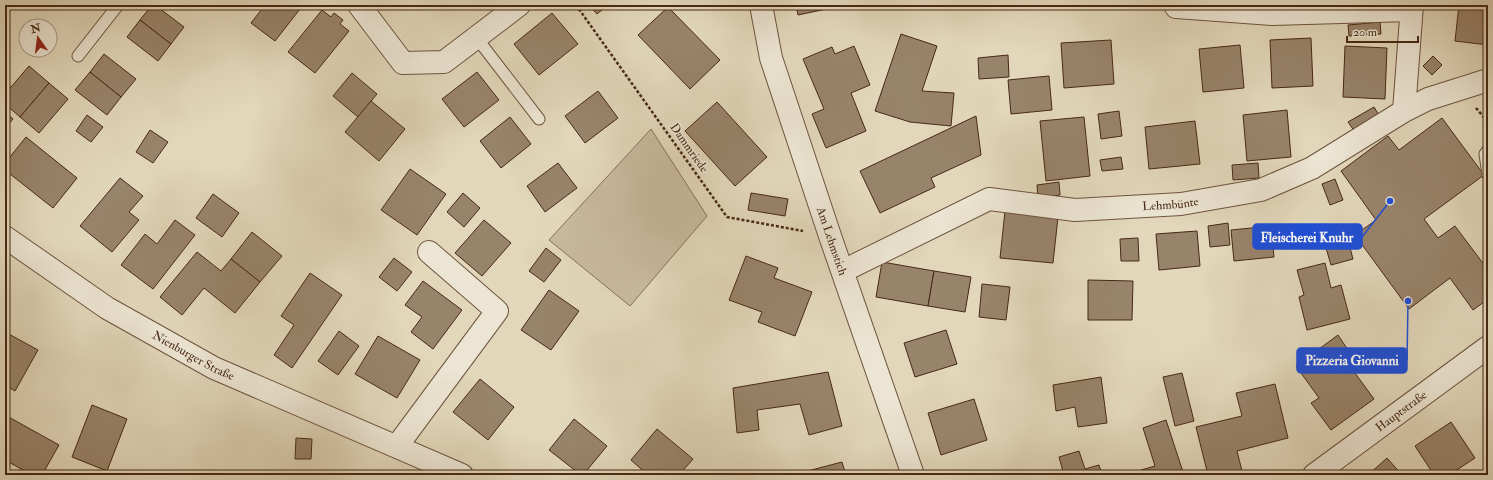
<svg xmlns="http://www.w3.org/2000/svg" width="1493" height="480" viewBox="0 0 1493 480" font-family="'IM FELL Double Pica',serif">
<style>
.green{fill:#c8b99f;stroke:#88715a}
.building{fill:#98836b;stroke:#472915}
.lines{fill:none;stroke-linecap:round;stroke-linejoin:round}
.service-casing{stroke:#6e543e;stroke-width:13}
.minor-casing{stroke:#6e543e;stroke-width:24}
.tertiary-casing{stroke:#6e543e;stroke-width:24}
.path{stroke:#472915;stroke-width:2.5;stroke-dasharray:3 2;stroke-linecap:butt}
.service{stroke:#ece5d3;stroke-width:11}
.minor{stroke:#ece5d3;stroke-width:22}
.tertiary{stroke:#ece5d3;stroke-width:22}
.labels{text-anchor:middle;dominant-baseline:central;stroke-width:3.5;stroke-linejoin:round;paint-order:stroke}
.street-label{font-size:12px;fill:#472915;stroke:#ece5d3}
.leader{fill:none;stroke:#1d4ed8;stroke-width:1.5}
.callout-dot{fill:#1d4ed8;stroke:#ece5d3;stroke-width:1.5}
.callout{fill:#1d4ed8;stroke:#1d4ed8;stroke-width:1.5}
.callout-label{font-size:13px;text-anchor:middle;font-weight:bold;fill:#fff}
</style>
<rect width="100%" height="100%" fill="#e2d7bb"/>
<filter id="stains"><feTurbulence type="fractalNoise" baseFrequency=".005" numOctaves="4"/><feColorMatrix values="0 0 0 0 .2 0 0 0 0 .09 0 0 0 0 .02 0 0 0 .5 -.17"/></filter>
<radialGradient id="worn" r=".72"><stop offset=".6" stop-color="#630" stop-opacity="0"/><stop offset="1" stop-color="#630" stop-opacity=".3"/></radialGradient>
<polygon class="green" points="651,129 707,216 630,306 549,240"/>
<g class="building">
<polygon points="152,5 155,5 184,27 171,44 140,20"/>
<polygon points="265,5 295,5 300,9 275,41 251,23"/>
<polygon points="589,5 608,5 597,14"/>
<polygon points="796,5 835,5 836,7 798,15"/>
<polygon points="1459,5 1488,5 1488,45 1455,41"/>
<polygon points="668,7 720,60 690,89 638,35"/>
<polygon points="322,10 331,17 334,13 343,20 340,24 349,31 315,73 288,52"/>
<polygon points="552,13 578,44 539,75 514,44"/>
<polygon points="140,20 171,44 158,61 127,37"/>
<polygon points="1380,22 1381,34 1349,36 1348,25"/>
<polygon points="901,34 937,46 922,91 954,93 951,126 910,122 875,111"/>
<polygon points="1311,38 1313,86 1272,88 1270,40"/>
<polygon points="1111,40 1114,84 1064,88 1061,43"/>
<polygon points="1240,45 1244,88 1203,92 1199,49"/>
<polygon points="854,46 870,85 851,93 866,131 826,148 812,114 824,109 803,59 832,47 835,54"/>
<polygon points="1345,46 1387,48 1385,99 1343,97"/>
<polygon points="104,54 136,79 121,97 90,72"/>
<polygon points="1008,55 1009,77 979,79 978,58"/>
<polygon points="1433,56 1442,65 1432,75 1423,66"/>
<polygon points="29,66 49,83 20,117 5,104 5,94"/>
<polygon points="90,72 121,97 107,115 75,90"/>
<polygon points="477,72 499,100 464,127 442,99"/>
<polygon points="352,73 377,94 358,117 333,96"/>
<polygon points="1049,76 1052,110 1011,114 1008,80"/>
<polygon points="49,83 68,99 39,133 20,117"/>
<polygon points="598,91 618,118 585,143 565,116"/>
<polygon points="371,101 405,129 379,161 345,132"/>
<polygon points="717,102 767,157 735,186 685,131"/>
<polygon points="1374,107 1380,117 1355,132 1348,122"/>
<polygon points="1287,110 1291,157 1247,161 1243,115"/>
<polygon points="1119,111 1122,136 1101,139 1098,114"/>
<polygon points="5,112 13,119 5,128"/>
<polygon points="87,115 103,127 91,142 76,131"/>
<polygon points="976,116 981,155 931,178 935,187 880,213 860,171"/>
<polygon points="510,117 531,144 501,168 480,141"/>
<polygon points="1084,117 1090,176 1046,181 1040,121"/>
<polygon points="1442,118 1484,175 1424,219 1438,238 1455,226 1488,270 1488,299 1473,310 1450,278 1409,309 1355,235 1376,220 1341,171 1388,136 1399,150"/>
<polygon points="1195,121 1200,164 1149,169 1145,127"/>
<polygon points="150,130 168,142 153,163 136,152"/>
<polygon points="26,137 77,178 53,208 5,170 5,163"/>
<polygon points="1121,157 1123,169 1102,171 1100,160"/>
<polygon points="558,163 577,188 545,212 527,186"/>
<polygon points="1258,163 1259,178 1233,180 1232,165"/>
<polygon points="410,169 446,194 417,235 381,210"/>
<polygon points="120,178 143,196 129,212 139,220 112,252 80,226"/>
<polygon points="1335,179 1343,200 1330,205 1322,184"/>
<polygon points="1059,182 1060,195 1038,198 1037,185"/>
<polygon points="463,193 480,208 464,227 447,212"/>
<polygon points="751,193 788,199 785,216 748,210"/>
<polygon points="213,194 239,213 222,237 196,218"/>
<polygon points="1005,211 1058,217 1053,263 1000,258"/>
<polygon points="175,220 195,235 153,289 121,265 145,234 157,244"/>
<polygon points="484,220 511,243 482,276 455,253"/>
<polygon points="1228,223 1230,245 1210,247 1208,226"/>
<polygon points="1271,226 1274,257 1234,261 1231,230"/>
<polygon points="1345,228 1353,259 1331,265 1322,234"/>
<polygon points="1197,231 1200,266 1159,270 1156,234"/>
<polygon points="252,232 282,256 260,282 231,259"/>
<polygon points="1138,238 1139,261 1121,261 1120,239"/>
<polygon points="546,248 561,260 544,282 529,271"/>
<polygon points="197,252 221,271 231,259 260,282 235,313 204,288 182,315 160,297"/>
<polygon points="746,256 778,268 774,278 812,292 795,336 758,322 762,312 729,300"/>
<polygon points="394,258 412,272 397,291 379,277"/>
<polygon points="882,262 934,271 928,306 876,297"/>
<polygon points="1325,263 1331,288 1341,285 1350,319 1307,330 1299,297 1304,295 1297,270"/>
<polygon points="934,271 971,277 965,312 928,306"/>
<polygon points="310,273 342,295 292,368 274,355 294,325 281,316"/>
<polygon points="1088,280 1133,281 1132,320 1088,320"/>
<polygon points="423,281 462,310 433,349 411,332 422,317 405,305"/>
<polygon points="982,284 1010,287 1006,320 979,317"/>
<polygon points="549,290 579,311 551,350 521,330"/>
<polygon points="946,330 957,364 915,377 904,343"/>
<polygon points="339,331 359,346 338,375 318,361"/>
<polygon points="5,332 38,350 15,391 5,385"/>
<polygon points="1338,335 1350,353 1344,358 1374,399 1331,430 1311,403 1319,398 1296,366"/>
<polygon points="378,336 420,360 397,398 355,374"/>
<polygon points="828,372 842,426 809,435 800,404 757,410 759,430 737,433 733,388"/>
<polygon points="1182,373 1194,421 1175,426 1163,377"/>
<polygon points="1101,377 1107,423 1078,427 1075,407 1056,411 1053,385"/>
<polygon points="480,379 514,407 488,440 453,412"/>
<polygon points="1275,384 1288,438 1237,451 1243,475 1208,475 1196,427 1242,416 1236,393"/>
<polygon points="974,399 987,440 941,455 928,413"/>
<polygon points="92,405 127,419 107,471 72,457"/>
<polygon points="5,415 59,445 42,475 32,475 5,460"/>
<polygon points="574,419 607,446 583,475 581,475 549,450"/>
<polygon points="1166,420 1184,475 1142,475 1141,470 1155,466 1143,428"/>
<polygon points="1451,422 1475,458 1449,475 1434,475 1415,446"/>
<polygon points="657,429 693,459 679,475 648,475 631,460"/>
<polygon points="296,438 312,439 311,459 295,459"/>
<polygon points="1079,451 1085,469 1099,465 1102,475 1064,475 1059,457"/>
<polygon points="1387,458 1402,475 1368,475"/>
<polygon points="842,462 846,475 797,475 796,474"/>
</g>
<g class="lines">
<defs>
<g id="service">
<polyline points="476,37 539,119"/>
<polyline points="78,56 118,5"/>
<polyline points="1488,150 1485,154 1488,175"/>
</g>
<g id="minor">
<polyline points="359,5 403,63 444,62 519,5"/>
<path id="s1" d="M 761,5 L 771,58 L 830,236 L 913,475"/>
<polyline points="1176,7 1272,14 1411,10"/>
<polyline points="1404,111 1412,5"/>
<path id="s2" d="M 843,271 L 989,199 L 1075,210 L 1181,204 L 1261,190 L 1312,168 L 1404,111 L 1428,99 L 1488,80"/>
<polyline points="397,446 497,311 429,252"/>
</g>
<g id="tertiary">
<path id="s3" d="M 5,237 L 107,308 L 214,368 L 462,475"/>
<path id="s4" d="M 1314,475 L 1488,347"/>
</g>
</defs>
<use href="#service" class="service-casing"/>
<use href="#minor" class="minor-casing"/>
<use href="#tertiary" class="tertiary-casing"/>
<g class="path">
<polyline points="576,5 727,217 803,231"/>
<polyline points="1476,108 1488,122"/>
</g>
<use href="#service" class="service"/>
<use href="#minor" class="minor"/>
<use href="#tertiary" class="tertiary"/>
</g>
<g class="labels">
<g class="street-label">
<text transform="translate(689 148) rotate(55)">Dammriede</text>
<text stroke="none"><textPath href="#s2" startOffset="345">Lehmbünte</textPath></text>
<text stroke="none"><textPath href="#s1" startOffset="247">Am Lehmstich</textPath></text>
<text stroke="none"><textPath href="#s3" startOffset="223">Nienburger Straße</textPath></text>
<text stroke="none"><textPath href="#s4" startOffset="108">Hauptstraße</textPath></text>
</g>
</g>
<path class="leader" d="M1390 201L1362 237M1408 301L1407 360"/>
<g class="callout-dot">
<circle cx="1390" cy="201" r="4"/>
<circle cx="1408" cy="301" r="4"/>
</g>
<g class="callout">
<rect x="1253" y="224" width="109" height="25" rx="4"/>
<rect x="1297" y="348" width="110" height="25" rx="4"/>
</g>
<g class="callout-label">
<text x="1307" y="242">Fleischerei Knuhr</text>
<text x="1352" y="365">Pizzeria Giovanni</text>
</g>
<rect width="1493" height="480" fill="none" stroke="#e2d7bb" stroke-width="20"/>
<rect x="6" y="6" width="1481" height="468" fill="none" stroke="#472915" stroke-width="2"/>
<rect x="10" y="10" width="1473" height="460" fill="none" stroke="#472915"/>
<g transform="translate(38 38) rotate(346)"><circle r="19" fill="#ece5d3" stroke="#aa9a87"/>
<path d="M0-3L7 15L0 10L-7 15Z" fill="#8f2418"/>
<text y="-6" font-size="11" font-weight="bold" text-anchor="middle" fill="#472915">N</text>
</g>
<path d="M1347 36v6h71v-6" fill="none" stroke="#472915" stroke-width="2"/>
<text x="1353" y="36" font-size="12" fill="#472915" stroke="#ece5d3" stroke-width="3" paint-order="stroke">20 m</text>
<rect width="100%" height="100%" filter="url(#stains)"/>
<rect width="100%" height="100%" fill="url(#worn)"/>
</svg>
